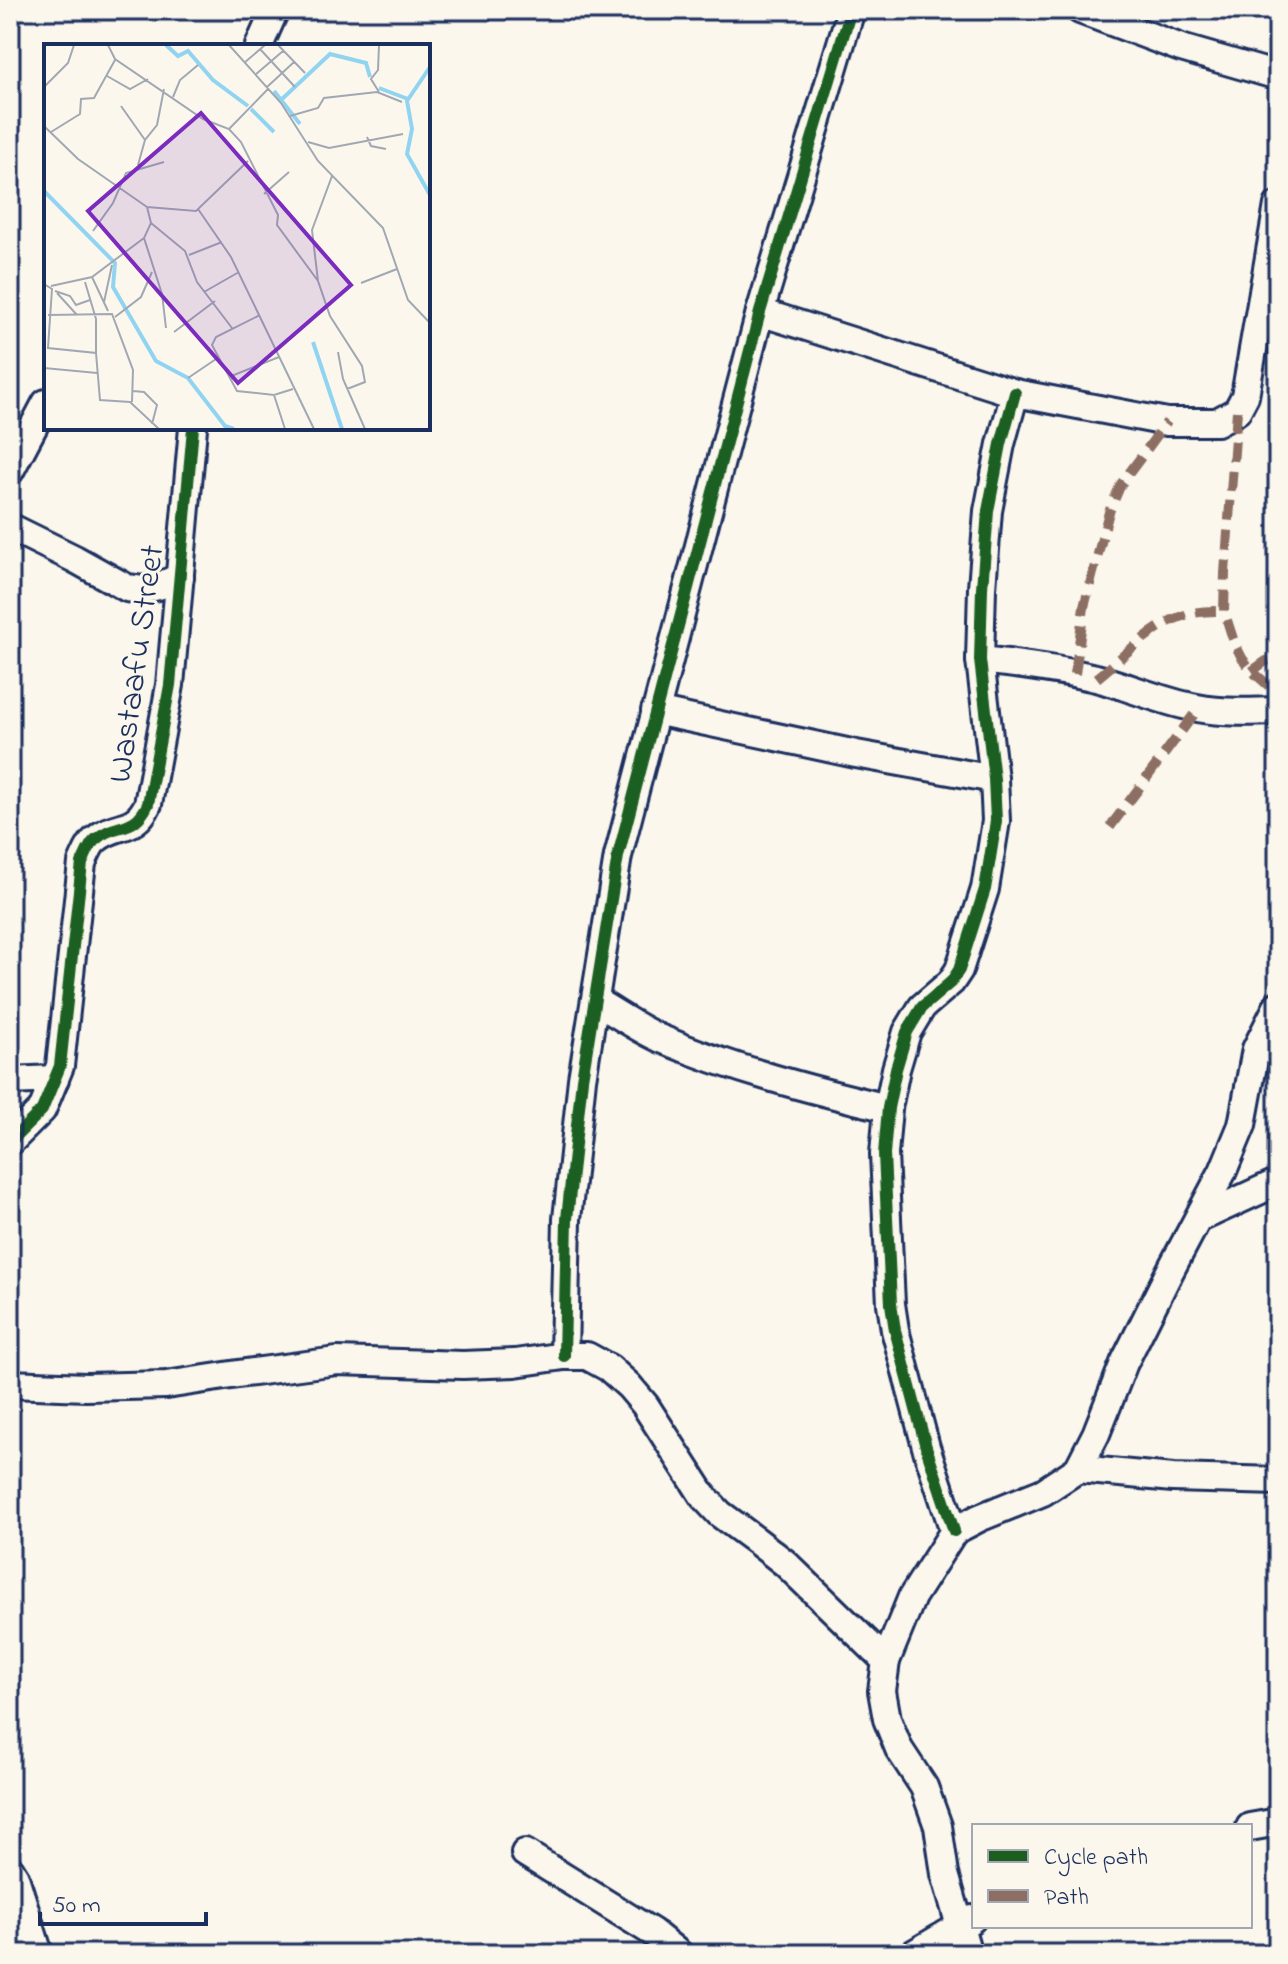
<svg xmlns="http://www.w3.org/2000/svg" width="1288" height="1964" viewBox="0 0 1288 1964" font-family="'Indie Flower',sans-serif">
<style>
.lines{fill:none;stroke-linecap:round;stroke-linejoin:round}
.minor-casing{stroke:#1b2f5e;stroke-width:32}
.minor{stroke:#fbf7ec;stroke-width:26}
.quiet{stroke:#8d6e63;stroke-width:10;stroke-dasharray:20 10;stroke-linecap:butt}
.cycleway-casing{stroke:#fbf7ec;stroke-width:17}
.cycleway{stroke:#1b5e20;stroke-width:12}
.labels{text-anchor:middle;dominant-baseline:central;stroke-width:6;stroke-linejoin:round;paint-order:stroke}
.street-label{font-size:34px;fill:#1b2f5e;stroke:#fbf7ec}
.inset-river{fill:none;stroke:#91d4f2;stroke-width:4}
.inset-road{fill:none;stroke:#a1a7b3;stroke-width:2}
.view{fill:#7b2cbf;fill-opacity:0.15;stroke:#7b2cbf;stroke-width:4}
.inset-edge{fill:none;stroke:#1b2f5e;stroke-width:4}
</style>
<rect width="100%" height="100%" fill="#fbf7ec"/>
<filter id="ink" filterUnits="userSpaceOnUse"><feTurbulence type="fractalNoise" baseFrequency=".0125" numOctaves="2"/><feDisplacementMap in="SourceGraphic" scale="16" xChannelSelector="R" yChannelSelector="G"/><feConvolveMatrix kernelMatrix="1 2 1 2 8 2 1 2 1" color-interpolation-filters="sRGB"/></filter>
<g filter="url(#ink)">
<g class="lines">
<defs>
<g id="minor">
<polyline points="1080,10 1181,48 1278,76"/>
<polyline points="259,46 275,10"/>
<polyline points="760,312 1015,393 1167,422 1217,422 1237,411 1245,396 1278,205"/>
<polyline points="10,471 46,403"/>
<polyline points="10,527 75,559 127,588 143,590 162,585 180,577"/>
<path d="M 980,660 C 1019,664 1058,669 1096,678 C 1130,687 1163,702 1197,708 C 1223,713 1252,712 1278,711"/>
<polyline points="655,711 856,754 994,779"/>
<path d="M 595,1001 C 616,1013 637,1028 659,1038 C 732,1069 811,1090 888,1108"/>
<polyline points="10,1081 55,1079"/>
<path d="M 10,1142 L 42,1110 L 60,1066 L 82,863 C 86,855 89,845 95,840 C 116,821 134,834 148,804 L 170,685 L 193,428"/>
<polyline points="1200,1218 1278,1182"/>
<polyline points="564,1356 567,1219 582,1079 618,856 760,312 851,10"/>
<polyline points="10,1384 86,1387 166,1385 238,1374 337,1361 463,1365 515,1363 564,1356 587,1356 609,1368 629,1386 645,1405 704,1497 720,1514 758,1542 785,1563 886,1661"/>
<polyline points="1078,1469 1173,1478 1278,1481"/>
<polyline points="954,1531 926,1447 895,1330 891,1304 884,1154 888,1108 896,1069 907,1032 922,1007 951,982 959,970 985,889 996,821 994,779 980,660 982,588 988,511 1001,444 1015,393"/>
<polyline points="1250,1827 1278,1822"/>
<polyline points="525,1853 652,1932 679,1954"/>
<polyline points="10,1869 15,1877 39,1954"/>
<polyline points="913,1954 972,1919"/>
<polyline points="968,1954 945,1874 938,1826 924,1787 899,1749 887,1719 882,1691 886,1661 912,1597 954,1531 979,1518 1043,1492 1078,1469 1096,1434 1124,1363 1169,1273 1223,1171 1242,1125 1256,1049 1278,1005"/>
</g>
</defs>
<use href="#minor" class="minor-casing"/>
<use href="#minor" class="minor"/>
<g class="quiet">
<polyline points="1237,411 1225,573 1224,611 1234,642 1242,658 1252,671 1278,694"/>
<polyline points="10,455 18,457"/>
<polyline points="1252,671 1266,661 1278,658"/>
<polyline points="1075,674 1084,607 1109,512 1121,484 1167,422"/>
<path d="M 1097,678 C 1120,660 1152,626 1180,617 C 1194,611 1210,611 1224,611"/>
<polyline points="1110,827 1198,709"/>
</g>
<defs>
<g id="cycleway">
<path d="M 10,1142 L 42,1110 L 60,1066 L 82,863 C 86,855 89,845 95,840 C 116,821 134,834 148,804 L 170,685 L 193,428"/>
<polyline points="564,1356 567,1219 582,1079 618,856 760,312 851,10"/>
<polyline points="954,1531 926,1447 895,1330 891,1304 884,1154 888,1108 896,1069 907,1032 922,1007 951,982 959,970 985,889 996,821 994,779 980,660 982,588 988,511 1001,444 1015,393"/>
</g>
</defs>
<use href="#cycleway" class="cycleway-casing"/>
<use href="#cycleway" class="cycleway"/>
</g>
</g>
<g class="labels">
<g class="street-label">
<text transform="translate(138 664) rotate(-82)">Wastaafu Street</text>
</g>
</g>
<g transform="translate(44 44)">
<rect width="386" height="386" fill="#fbf7ec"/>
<path class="inset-river" d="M 122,1 L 134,12 L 144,7 L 169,36 L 204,62M 386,23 L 363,57 L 368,85 L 363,110 L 386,151M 335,44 L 364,55M 230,47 L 256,80M 238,55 L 286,10 L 322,19 L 326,33M 207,65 L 230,88M 0,147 L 71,219 L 69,243 L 112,317 L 144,334 L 181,382 L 190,385M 269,298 L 298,385"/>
<path class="inset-road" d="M 64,1 L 71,15 L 159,75 L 185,85 L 197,98 L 234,171 L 233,181 L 274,237 L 286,272 L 318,322 L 321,338 L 303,345M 185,1 L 237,59 L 274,117 L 339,184 L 364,256 L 386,279M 234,1 L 261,29M 335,1 L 334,26 L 327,35 L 335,48M 216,5 L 251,43M 200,19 L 221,1M 211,31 L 239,7M 63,32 L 86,45 L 104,35M 0,43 L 24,19 L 30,1M 223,43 L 250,18M 129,53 L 136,36 L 154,21M 77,62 L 101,96M 246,72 L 274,64 L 280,54 L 333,48 L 358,58M 0,82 L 34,115 L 103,163M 185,85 L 224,45M 7,88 L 36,70 L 37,55 L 50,54 L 71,16M 323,93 L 327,102 L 342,105M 264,98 L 285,104 L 359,90M 94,121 L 101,96 L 113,81 L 120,45M 220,150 L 245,128M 103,163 L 107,179 L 100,194 L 118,250 L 122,284M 103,163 L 152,167 L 204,117M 154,165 L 187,213 L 270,385M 107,179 L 141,207 L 153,238 L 188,284M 49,187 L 69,159 L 82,129 L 120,118M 145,211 L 178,198M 48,233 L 64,267M 274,237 L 268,186 L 288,132M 41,238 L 52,275 L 52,309M 317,239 L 353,225M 0,240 L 8,245 L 4,304 L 52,309 L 56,356 L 86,358 L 115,385M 7,242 L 48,233 L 100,194M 11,247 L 26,252 L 32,261 L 46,256M 160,248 L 195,228M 13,249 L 33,271M 60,258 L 68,221M 4,271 L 68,270 L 89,326 L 88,358M 216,271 L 172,293 L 168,301 L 193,347 L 230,351 L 249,345M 71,273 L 97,253 L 108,228M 130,288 L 171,257M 294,308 L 299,335 L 321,385M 0,324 L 53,329M 185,333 L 235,313M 144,334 L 175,313M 89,347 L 100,348 L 113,361 L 108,380M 230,351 L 241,385"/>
<path class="view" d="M 157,69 L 307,241 L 194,339 L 44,167 Z"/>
<rect width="386" height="386" class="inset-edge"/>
</g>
<rect width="1288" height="1964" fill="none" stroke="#fbf7ec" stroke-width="40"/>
<rect x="20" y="20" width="1248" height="1924" fill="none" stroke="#1b2f5e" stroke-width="3" filter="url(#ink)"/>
<rect x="972" y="1824" width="280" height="104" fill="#fbf7ec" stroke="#a1a7b3" stroke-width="2"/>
<rect x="988" y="1850" width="40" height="12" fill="#1b5e20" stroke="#a1a7b3" stroke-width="2"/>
<text x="1044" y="1864" font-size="24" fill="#1b2f5e">Cycle path</text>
<rect x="988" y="1890" width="40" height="12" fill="#8d6e63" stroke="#a1a7b3" stroke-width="2"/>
<text x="1044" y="1904" font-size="24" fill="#1b2f5e">Path</text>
<path d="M40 1912v12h166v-12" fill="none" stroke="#1b2f5e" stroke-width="4"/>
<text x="52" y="1912" font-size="24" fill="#1b2f5e" stroke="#fbf7ec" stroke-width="6" paint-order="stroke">50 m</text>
</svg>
